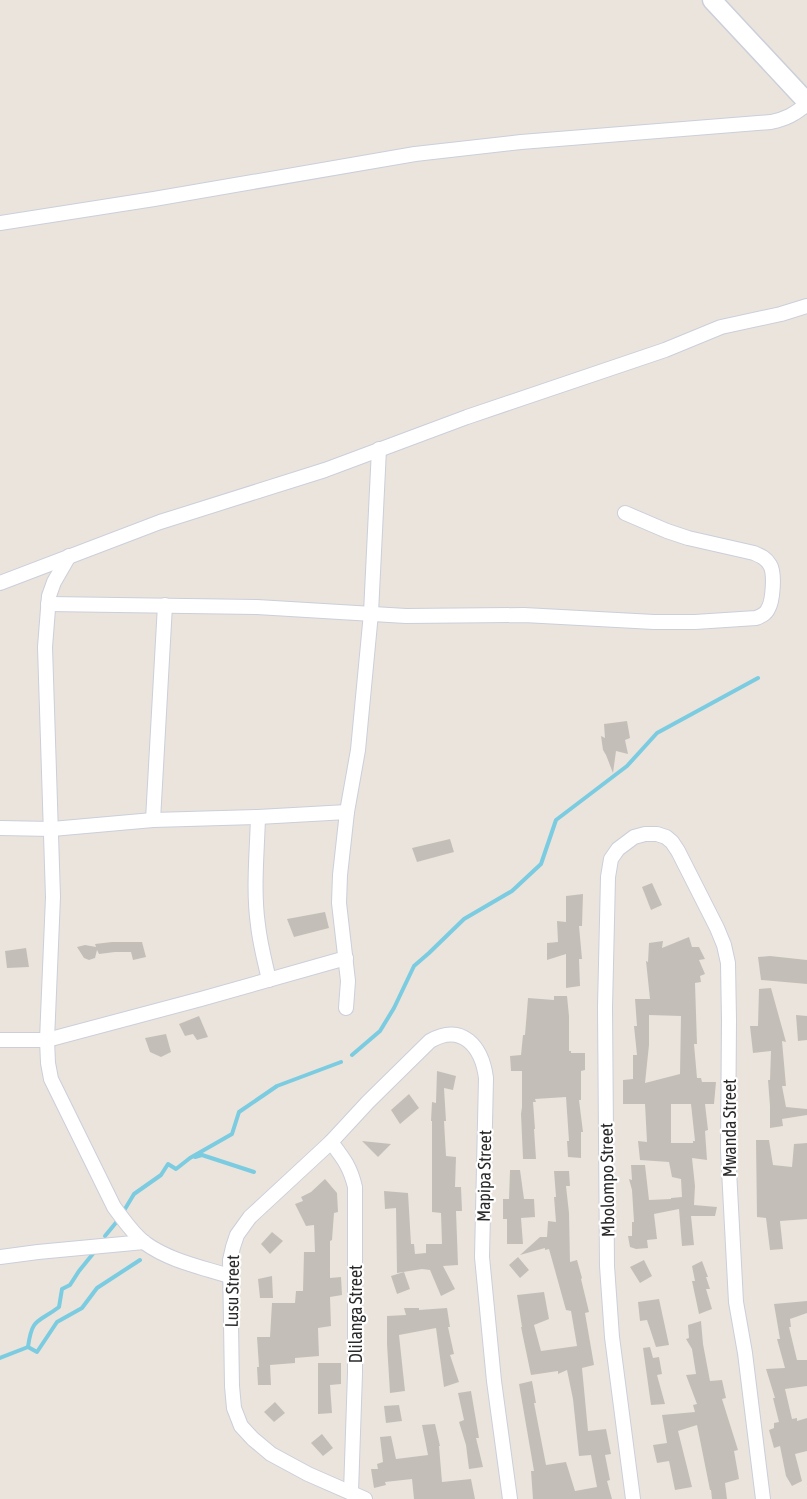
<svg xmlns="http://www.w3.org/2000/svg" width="807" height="1499" viewBox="0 0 807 1499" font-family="'Asap Condensed',sans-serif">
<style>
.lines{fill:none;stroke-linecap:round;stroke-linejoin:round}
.stream{stroke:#7bcce1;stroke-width:4}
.building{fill:#c3bfb8;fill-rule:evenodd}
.street-casing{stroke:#cbcfda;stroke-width:16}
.secondary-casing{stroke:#cbcfda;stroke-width:21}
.street{stroke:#fff;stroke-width:14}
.secondary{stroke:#fff;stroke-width:18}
.labels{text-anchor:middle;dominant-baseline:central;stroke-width:4.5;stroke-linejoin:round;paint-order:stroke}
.street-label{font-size:18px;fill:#2a2a2a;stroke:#fff}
</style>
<rect width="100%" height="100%" fill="#eae4dd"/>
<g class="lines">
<g class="stream">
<polyline points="352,1055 380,1031 394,1008 414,966 429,953 464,919 512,891 541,864 556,820 627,766 657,733 758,678"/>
<polyline points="195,1157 202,1155 254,1172"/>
<polyline points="125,1209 134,1194 161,1175 168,1164 176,1169 190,1158 232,1134 239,1112 277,1086 341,1062"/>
<polyline points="105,1236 119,1219"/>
<polyline points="28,1347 37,1352 57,1322 82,1308 97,1288 140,1260"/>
<path d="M 28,1347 C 32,1317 38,1323 59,1307 L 62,1289 L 70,1285 L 79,1271 L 96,1250"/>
<polyline points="0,1358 28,1347"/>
</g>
</g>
<g class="building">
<polygon points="627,721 630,738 625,740 628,754 616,751 613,773 606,755 603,750 601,736 605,738 604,724"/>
<polygon points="450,839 454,852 417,862 412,848"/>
<polygon points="652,883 662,905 651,910 642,887"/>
<polygon points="583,894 582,926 579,926 582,959 579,959 580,986 566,988 566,954 547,960 547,943 558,942 557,921 566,922 566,896"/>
<polygon points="325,912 329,928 294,937 287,919"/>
<path d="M 689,937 L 692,947 L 699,947 L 705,959 L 699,960 L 705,974 L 700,976 L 701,982 L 695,983 L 697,1044 L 694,1044 L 697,1078 L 701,1078 L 702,1082 L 716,1082 L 714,1104 L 705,1104 L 708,1130 L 705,1131 L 707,1160 L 692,1158 L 695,1186 L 694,1205 L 717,1207 L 715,1216 L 691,1216 L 694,1245 L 682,1246 L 679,1209 L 654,1214 L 657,1239 L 647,1240 L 648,1248 L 636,1249 L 630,1247 L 628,1236 L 632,1236 L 632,1222 L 634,1222 L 632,1190 L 629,1179 L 632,1180 L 631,1165 L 645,1165 L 649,1200 L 671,1199 L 671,1198 L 682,1197 L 681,1179 L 672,1177 L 669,1162 L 640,1160 L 638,1141 L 647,1142 L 645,1104 L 623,1104 L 623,1080 L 633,1079 L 633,1055 L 637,1055 L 634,1026 L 637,1026 L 635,999 L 650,999 L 646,961 L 648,962 L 649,943 L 663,941 L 662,948 ZM 649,1015 L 681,1016 L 680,1074 L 645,1083 L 649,1045 ZM 671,1104 L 691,1104 L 695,1141 L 693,1141 L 693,1143 L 671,1143 Z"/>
<polygon points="112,942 142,942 146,957 133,960 131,952 115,952 99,954 97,950 95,958 89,960 84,958 77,947 85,945 96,947 95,944"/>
<polygon points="26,948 29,967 7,968 5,951"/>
<polygon points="770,956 807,960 807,984 761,980 758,957"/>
<polygon points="771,988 786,1042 782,1041 786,1086 782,1086 786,1107 807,1109 807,1115 782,1119 783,1126 770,1128 770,1106 768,1080 770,1080 771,1051 753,1053 750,1026 758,1026 759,989"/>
<polygon points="554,996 567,996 569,1016 569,1051 571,1051 571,1053 585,1053 585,1070 581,1071 581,1100 579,1100 583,1132 581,1132 581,1158 568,1157 567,1141 569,1141 566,1097 535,1099 536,1102 533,1102 535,1129 534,1129 536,1159 523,1159 521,1114 522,1107 522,1071 511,1071 510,1056 521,1055 523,1035 525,1035 528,998 554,1000"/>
<polygon points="796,1015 807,1016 807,1040 798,1041"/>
<polygon points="199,1016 208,1037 197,1040 193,1034 185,1036 179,1024"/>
<polygon points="166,1034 171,1052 161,1057 150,1052 145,1038"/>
<polygon points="437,1071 456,1076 453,1090 444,1088 446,1121 444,1121 446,1156 456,1157 455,1187 461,1187 462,1211 456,1211 458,1265 443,1266 455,1289 441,1296 430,1270 422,1269 397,1273 396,1208 385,1209 384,1191 408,1193 411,1244 414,1244 415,1254 426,1253 426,1244 442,1244 441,1213 432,1212 432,1121 431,1121 432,1102 436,1103"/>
<polygon points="409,1094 419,1108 400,1124 391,1110"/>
<polygon points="756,1140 769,1140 773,1165 792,1167 794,1144 807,1143 807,1219 780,1221 783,1249 770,1250 766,1218 757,1217"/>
<polygon points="362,1141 391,1144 378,1157"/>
<polygon points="510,1170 520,1170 524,1199 534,1199 535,1217 521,1218 523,1244 507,1244 507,1219 503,1219 503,1199 509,1199"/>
<polygon points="554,1171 569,1171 570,1186 566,1186 569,1213 570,1262 577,1260 582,1278 581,1279 589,1312 585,1313 594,1365 582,1368 588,1431 606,1429 611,1454 605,1455 610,1480 607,1481 612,1499 533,1499 531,1471 534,1471 519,1384 532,1381 536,1403 534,1403 546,1465 566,1462 575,1491 597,1487 591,1455 579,1456 573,1399 567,1370 558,1374 558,1371 531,1375 521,1327 522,1327 517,1295 544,1292 549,1319 534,1325 541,1351 577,1346 571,1311 566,1310 549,1249 545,1250 545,1248 520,1255 540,1237 547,1237 548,1221 556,1222 554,1197 556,1197"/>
<polygon points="325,1179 337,1193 338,1212 334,1213 332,1240 330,1241 330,1278 341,1277 342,1295 330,1297 331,1326 318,1328 319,1356 295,1358 295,1363 270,1365 271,1385 258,1385 257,1367 259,1367 257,1337 270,1337 272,1303 295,1303 296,1291 303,1291 304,1252 315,1252 314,1225 306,1226 295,1204 303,1201 301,1197 311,1192"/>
<polygon points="272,1232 283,1241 270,1254 261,1244"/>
<polygon points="518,1257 529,1270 520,1278 509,1265"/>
<polygon points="644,1260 652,1276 640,1283 630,1267"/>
<polygon points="702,1261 708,1277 706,1277 710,1289 706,1289 712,1309 699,1314 692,1281 695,1281 692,1266"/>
<polygon points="404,1272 410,1289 397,1294 391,1276"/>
<polygon points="272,1276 273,1298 260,1298 258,1279"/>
<polygon points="659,1299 669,1345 656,1347 647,1320 640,1321 638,1302"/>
<polygon points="807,1301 807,1313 790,1319 791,1327 789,1327 797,1360 807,1360 807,1386 785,1389 792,1419 797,1418 797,1421 807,1418 807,1451 795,1454 802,1481 792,1486 786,1476 780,1446 774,1448 769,1430 774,1428 774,1423 779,1422 773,1398 775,1398 766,1369 785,1368 777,1339 780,1339 774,1304"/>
<polygon points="404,1308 419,1308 419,1310 447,1308 450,1327 448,1327 454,1354 450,1355 459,1382 444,1387 436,1328 399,1335 405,1391 390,1393 387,1344 387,1316 406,1315"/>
<polygon points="701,1321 703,1344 710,1381 722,1380 726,1398 722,1399 738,1450 734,1451 739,1479 725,1483 727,1499 712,1499 711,1490 710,1490 697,1425 678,1431 692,1487 675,1490 669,1461 657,1463 653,1445 667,1443 662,1415 695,1412 693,1405 697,1404 686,1375 696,1374 692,1349 686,1339 689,1338 688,1325"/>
<polygon points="650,1347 653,1358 659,1357 662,1374 657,1375 665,1404 651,1405 643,1348"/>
<polygon points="318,1363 341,1363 341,1384 330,1385 332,1413 318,1414"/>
<polygon points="471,1391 479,1438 476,1438 483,1467 469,1469 466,1445 459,1422 464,1420 458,1393"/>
<polygon points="275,1402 285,1413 274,1422 264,1412"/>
<polygon points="399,1405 402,1421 386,1423 384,1406"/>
<polygon points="435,1424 440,1446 439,1446 442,1482 471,1479 475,1499 414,1499 412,1479 385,1482 386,1485 374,1488 371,1469 378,1469 377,1464 383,1462 380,1437 391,1436 396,1459 428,1455 422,1425"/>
<polygon points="322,1434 333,1448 323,1456 311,1443"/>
</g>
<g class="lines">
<defs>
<g id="street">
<path d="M 0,223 L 154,199 L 415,154 L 521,142 L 771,122 C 786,119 795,114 807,104"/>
<path d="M 69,556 L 54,582 L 49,596 L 45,647 L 53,897 L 47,1040 L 48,1063 L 51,1079 L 114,1207 C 123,1219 133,1234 145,1243 C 170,1261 201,1267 229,1276"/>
<polyline points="0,583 160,522 325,470 467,417 665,350 721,327 781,314 807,306"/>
<path d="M 48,604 L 257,607 L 406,616 L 524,615 L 654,622 L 695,622 L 756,618 C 761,616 766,614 768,609 C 773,601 775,573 770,565 C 766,558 761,556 754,553 L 688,538 L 667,531 L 625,513"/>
<path d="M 258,817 C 257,853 253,890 258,925 C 260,944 265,962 269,980"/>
<polyline points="153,820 165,605"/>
<polyline points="0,828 52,829 153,820 258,817 347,812"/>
<polyline points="346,1008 348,981 339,903 340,875 347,812 358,750 371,613 379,449"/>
<polyline points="0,1040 47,1040 201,999 346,958"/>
<path d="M 331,1142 C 343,1158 350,1166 355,1187 L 355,1373 L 351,1492"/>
<polyline points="0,1257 38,1252 144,1242"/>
<path d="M 365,1499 L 308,1474 L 271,1454 L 253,1439 L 241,1426 L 234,1408 L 232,1386 L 230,1260 L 233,1247 L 237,1235 L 250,1217 L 331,1142 L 368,1102 L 430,1041 C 462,1022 482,1047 486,1078 L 482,1257 L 494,1381 L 510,1499"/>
<polyline points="633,1499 612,1337 607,1266 605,1007 608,877 611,859 618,849 634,837 645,834 657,834 666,837 672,842 678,851 717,928 724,945 728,963 729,1020 728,1151 736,1302 745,1353 763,1499"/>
</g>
<polyline id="secondary" points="712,0 807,102"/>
</defs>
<use href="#street" class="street-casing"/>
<use href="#secondary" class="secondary-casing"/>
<use href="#street" class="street"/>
<use href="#secondary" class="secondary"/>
</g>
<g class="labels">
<g class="street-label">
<text transform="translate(729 1128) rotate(-90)">Mwanda Street</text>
<text transform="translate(484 1176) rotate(-89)">Mapipa Street</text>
<text transform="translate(607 1180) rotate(-91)">Mbolompo Street</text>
<text transform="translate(232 1291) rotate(-89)">Lusu Street</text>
<text transform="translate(355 1314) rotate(-90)">Dlilanga Street</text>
</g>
</g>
</svg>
